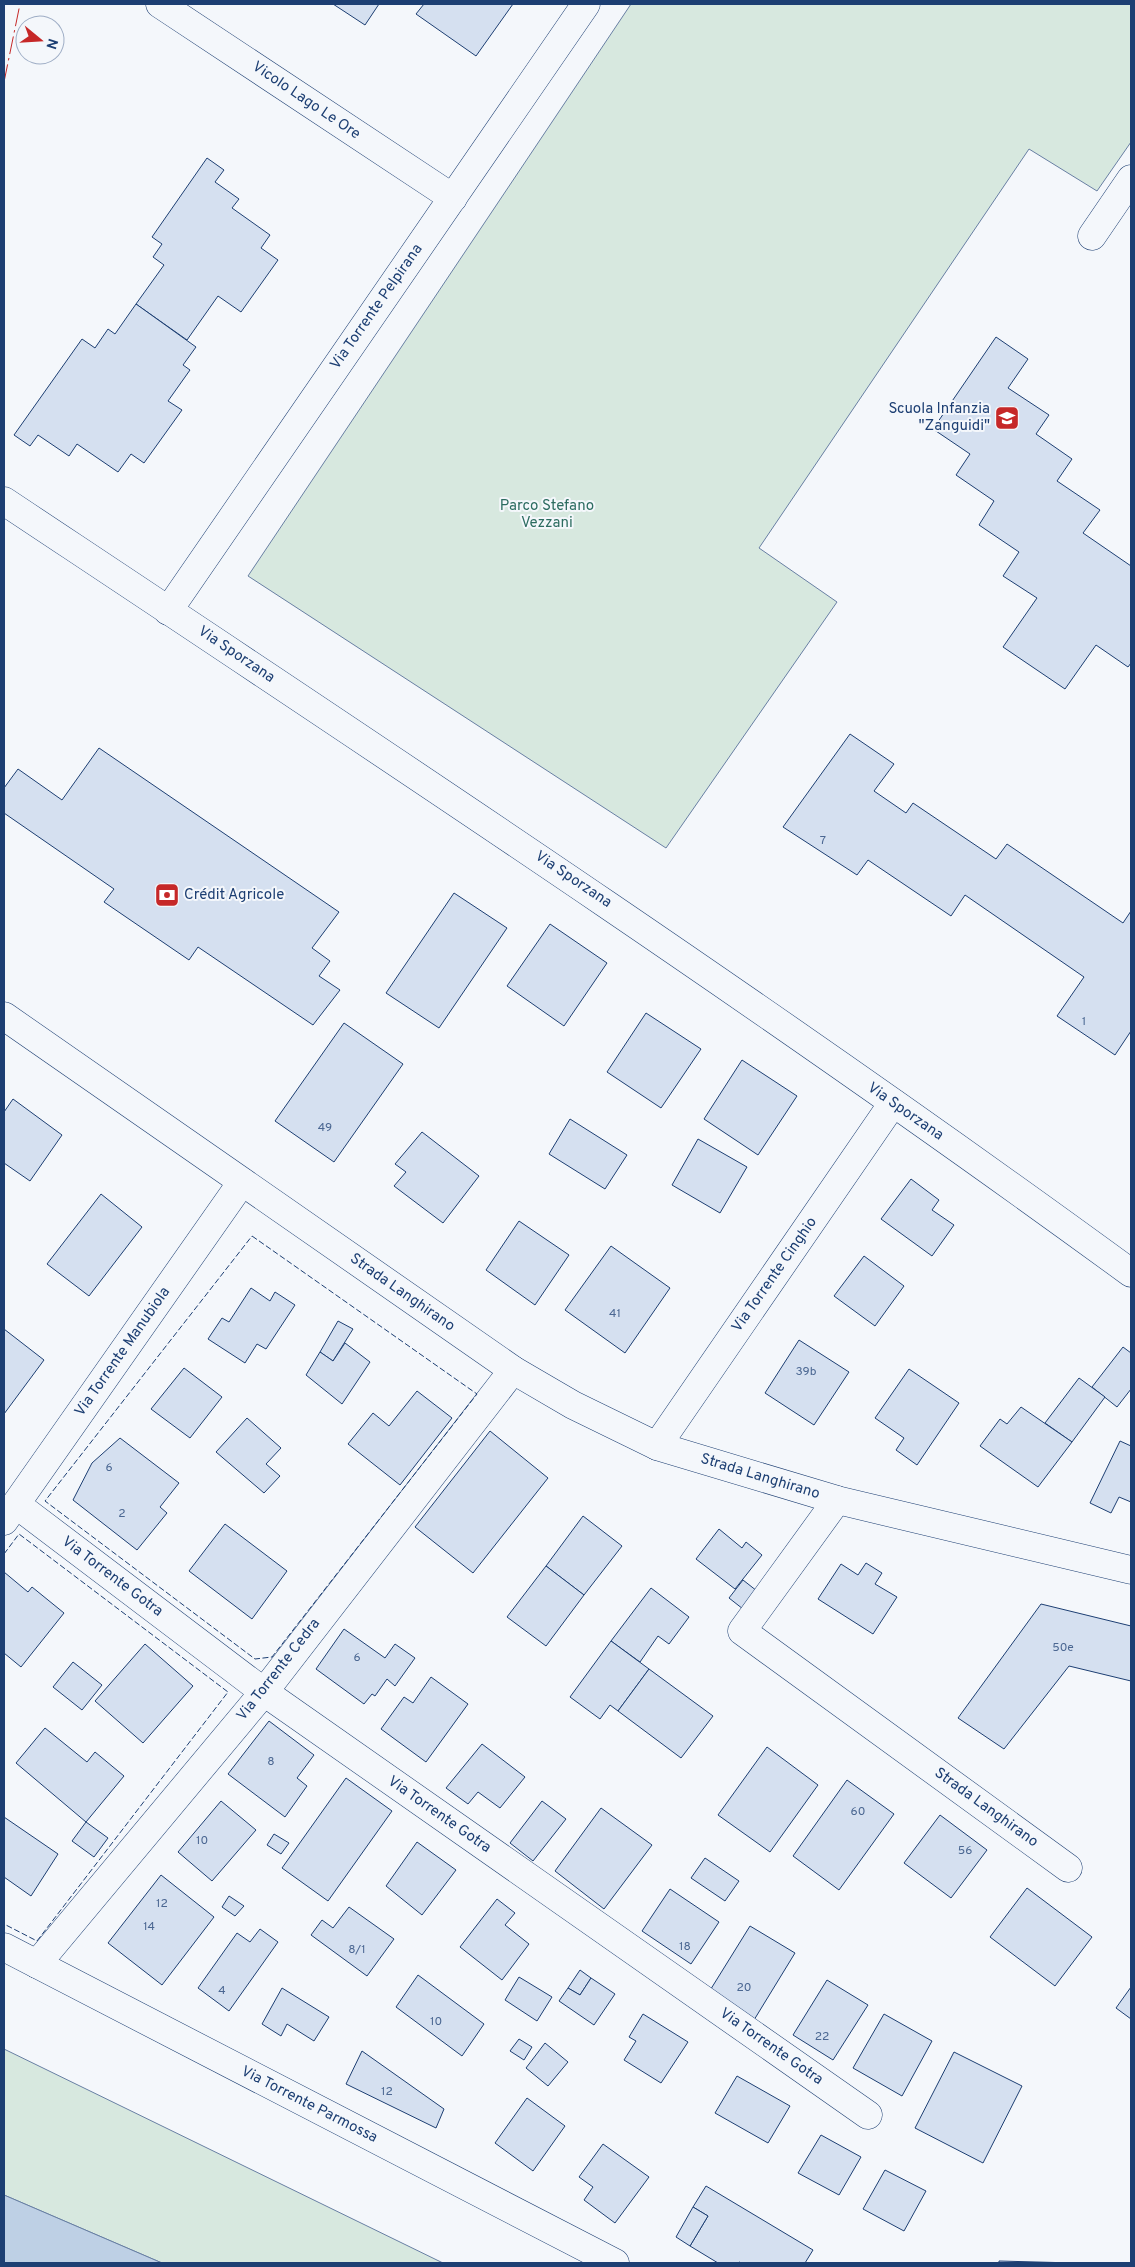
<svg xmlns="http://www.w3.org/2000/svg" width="1135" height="2267" viewBox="0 0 1135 2267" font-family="Overpass,sans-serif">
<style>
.green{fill:#d7e8df;stroke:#687fa3}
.water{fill:#bed0e5;stroke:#687fa3}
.building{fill:#d5e0f0;stroke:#1d3f73}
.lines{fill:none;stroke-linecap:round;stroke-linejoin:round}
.street-casing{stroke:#1d3f73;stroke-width:29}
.secondary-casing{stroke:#1d3f73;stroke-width:29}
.street{stroke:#f4f7fb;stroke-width:28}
.secondary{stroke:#f4f7fb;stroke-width:28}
.fence{stroke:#1d3f73;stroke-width:1;stroke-dasharray:6 2.5;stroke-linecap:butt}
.power{stroke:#c62828;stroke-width:1;stroke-dasharray:18 4 2.5 4;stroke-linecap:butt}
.labels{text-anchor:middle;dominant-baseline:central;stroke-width:4;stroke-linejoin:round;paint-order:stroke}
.number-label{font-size:12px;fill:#4b6792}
.street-label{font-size:15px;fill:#1d3f73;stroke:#f4f7fb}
.poi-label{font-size:15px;fill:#1d3f73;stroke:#f4f7fb;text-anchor:end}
.park-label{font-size:15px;fill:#2c6c60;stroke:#f4f7fb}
</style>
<rect width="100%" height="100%" fill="#f4f7fb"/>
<g class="green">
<polygon points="631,4 1131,4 1131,142 1097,191 1029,149 759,548 837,602 666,848 248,576"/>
<polygon points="4,2049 443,2263 162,2263 4,2195"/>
</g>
<polygon class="water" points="4,2195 162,2263 4,2263"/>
<g class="building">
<polygon points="333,4 379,4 365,25"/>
<polygon points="424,4 513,4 476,56 416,14"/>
<polygon points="207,158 224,170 215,182 239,199 232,208 270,235 261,248 278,260 241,312 218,296 187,340 136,304 164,265 153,257 162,244 152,237"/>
<polygon points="136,304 196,347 183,365 190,370 168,401 182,410 144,463 131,454 118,472 77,444 69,456 38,435 30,446 14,435 82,339 95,348 108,329 115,334"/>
<polygon points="996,337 1028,359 1008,388 1049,415 1036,434 1072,459 1057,481 1100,510 1083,533 1131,566 1131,663 1128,667 1096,645 1065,689 1003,647 1037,598 1003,576 1019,552 979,525 994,501 956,475 970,454 933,429"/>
<polygon points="850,734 894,764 874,791 906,813 913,803 996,859 1007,844 1123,923 1131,911 1131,1031 1115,1055 1057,1016 1084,977 965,895 951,916 868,860 857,875 783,827"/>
<polygon points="99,748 339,912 312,948 330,961 319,976 340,990 313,1025 198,947 189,960 104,902 114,889 4,813 4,788 18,769 62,800"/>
<polygon points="454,893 507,928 439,1028 386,993"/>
<polygon points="550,924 607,963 564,1026 507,986"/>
<polygon points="646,1013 701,1049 661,1108 607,1072"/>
<polygon points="344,1023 403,1064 334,1162 275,1121"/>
<polygon points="742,1060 797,1096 758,1155 704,1119"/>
<polygon points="13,1099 62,1135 30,1181 4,1163 4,1112"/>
<polygon points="570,1119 627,1155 605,1189 549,1154"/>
<polygon points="422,1132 479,1176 443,1223 394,1186 406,1172 395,1164"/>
<polygon points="698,1139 747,1167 720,1213 672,1185"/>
<polygon points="911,1179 939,1200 932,1210 954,1225 932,1256 881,1219"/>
<polygon points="101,1194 142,1227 89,1296 47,1264"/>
<polygon points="519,1221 569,1255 535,1305 486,1270"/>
<polygon points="611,1246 670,1288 625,1353 565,1310"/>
<polygon points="864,1256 904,1286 875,1326 834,1296"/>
<polygon points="251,1288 270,1301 275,1292 295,1305 266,1349 257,1344 245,1363 208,1339 222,1318 229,1322"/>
<polygon points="338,1321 353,1329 333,1361 320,1352"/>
<polygon points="4,1329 44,1360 4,1414"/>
<polygon points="799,1340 849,1372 814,1425 765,1393"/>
<polygon points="345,1343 370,1362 342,1404 306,1375 320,1352 333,1361"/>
<polygon points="1123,1347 1131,1353 1131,1389 1117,1407 1092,1387"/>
<polygon points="184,1368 222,1397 190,1438 151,1409"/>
<polygon points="909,1369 959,1403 917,1465 896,1450 904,1438 875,1418"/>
<polygon points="1079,1378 1105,1397 1072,1442 1045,1423"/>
<polygon points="417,1391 452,1418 400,1485 348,1444 373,1413 389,1426"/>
<polygon points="1021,1407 1072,1442 1038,1487 980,1446 1000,1419 1007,1424"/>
<polygon points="247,1418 281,1448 266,1464 280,1476 264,1493 216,1452"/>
<polygon points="490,1431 548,1478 473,1573 415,1527"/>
<polygon points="120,1438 179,1483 160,1507 167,1513 137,1550 73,1500 92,1463"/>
<polygon points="1120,1441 1131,1446 1131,1502 1119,1497 1111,1513 1090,1503"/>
<polygon points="583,1516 622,1546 584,1595 546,1566"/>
<polygon points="225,1524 287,1571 252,1619 189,1571"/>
<polygon points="719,1529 742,1548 746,1542 762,1555 735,1589 696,1559"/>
<polygon points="866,1563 882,1573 875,1584 897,1597 873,1634 818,1599 841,1564 858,1575"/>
<polygon points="546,1566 584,1595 546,1646 507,1617"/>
<polygon points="4,1572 28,1592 32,1587 64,1613 21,1667 4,1653"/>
<polygon points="743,1580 757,1591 743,1609 729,1598"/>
<polygon points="651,1588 689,1617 669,1644 658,1636 640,1662 611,1641"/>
<polygon points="1041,1604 1131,1626 1131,1681 1069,1666 1004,1749 958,1718"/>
<polygon points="344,1629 385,1658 395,1644 415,1658 395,1686 387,1679 375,1696 372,1694 364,1704 316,1669"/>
<polygon points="611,1641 649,1669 618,1711 610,1705 600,1719 570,1697"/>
<polygon points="145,1644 193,1686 143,1743 95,1701"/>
<polygon points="73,1662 102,1685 82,1710 53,1687"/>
<polygon points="649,1669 713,1716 681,1758 618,1711"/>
<polygon points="431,1677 468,1704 426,1762 381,1729 404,1697 413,1703"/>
<polygon points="269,1721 314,1755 297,1778 307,1786 285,1817 228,1774"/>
<polygon points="45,1728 87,1762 95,1752 124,1776 86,1822 16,1763"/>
<polygon points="482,1744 525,1777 500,1808 478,1792 468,1804 446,1788"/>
<polygon points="767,1747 818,1785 770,1852 718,1815"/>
<polygon points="346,1778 392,1811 328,1901 282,1868"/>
<polygon points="847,1780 894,1814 839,1890 793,1856"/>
<polygon points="221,1801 256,1830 212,1881 178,1852"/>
<polygon points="542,1801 566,1819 533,1861 510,1843"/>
<polygon points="601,1808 652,1845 604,1909 555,1871"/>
<polygon points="940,1815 987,1850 951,1898 904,1863"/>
<polygon points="4,1817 58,1854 31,1896 4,1877"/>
<polygon points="86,1822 108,1838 94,1857 72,1841"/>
<polygon points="274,1834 289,1843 281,1854 267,1845"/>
<polygon points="417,1842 456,1870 422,1915 386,1886"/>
<polygon points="705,1858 739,1881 725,1901 691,1878"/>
<polygon points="161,1875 214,1917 162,1985 108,1943"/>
<polygon points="1027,1888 1092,1937 1055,1986 990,1937"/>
<polygon points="670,1889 719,1922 691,1964 642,1931"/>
<polygon points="229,1896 244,1906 235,1916 222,1907"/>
<polygon points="497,1899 515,1913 505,1925 529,1944 502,1980 460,1947"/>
<polygon points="349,1907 394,1939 367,1976 311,1935 322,1920 333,1928"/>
<polygon points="750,1926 795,1953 754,2020 709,1992"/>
<polygon points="260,1929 278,1942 229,2011 198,1988 237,1933 250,1942"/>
<polygon points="580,1970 591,1978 580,1995 568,1988"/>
<polygon points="418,1975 484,2024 462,2056 396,2007"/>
<polygon points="519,1977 552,1997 537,2021 505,2000"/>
<polygon points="591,1978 615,1994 594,2025 559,2001 568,1988 580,1995"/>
<polygon points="827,1980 868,2005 833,2060 793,2035"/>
<polygon points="1131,1987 1131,2019 1116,2008"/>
<polygon points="282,1988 329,2017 314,2041 287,2024 281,2036 262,2024"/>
<polygon points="643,2014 688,2042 661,2083 624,2060 636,2041 629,2037"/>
<polygon points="884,2014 932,2041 902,2096 853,2068"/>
<polygon points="519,2039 532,2047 524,2060 510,2051"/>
<polygon points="545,2043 568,2062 548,2086 526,2068"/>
<polygon points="362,2051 444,2109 436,2128 346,2084"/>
<polygon points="954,2052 1022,2086 983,2163 915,2128"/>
<polygon points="737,2076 790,2106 768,2143 715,2113"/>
<polygon points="527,2098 565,2126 533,2171 495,2143"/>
<polygon points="821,2135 861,2157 839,2195 798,2173"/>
<polygon points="603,2144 649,2177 615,2223 584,2200 593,2187 579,2177"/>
<polygon points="885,2170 926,2191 904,2231 863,2209"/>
<polygon points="706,2186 813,2250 805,2263 742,2263 739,2262 738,2263 718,2263 690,2246 708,2216 693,2207"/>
<polygon points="693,2207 708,2216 690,2246 676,2237"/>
<polygon points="999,2261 1074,2263 999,2263"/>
</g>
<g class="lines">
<defs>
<g id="street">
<polyline points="160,4 453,198"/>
<polyline points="1092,236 1131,179"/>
<path d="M 4,501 C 383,753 763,1004 1131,1273"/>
<polyline points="168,611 586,4"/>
<polyline points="657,1446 893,1103"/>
<polyline points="837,1500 742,1631 1068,1868"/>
<polyline points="17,1505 264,1692 868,2115"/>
<polyline points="4,1521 242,1182"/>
<polyline points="4,1947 615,2263"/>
<polyline points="37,1964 264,1692 513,1370"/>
</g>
<polyline id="secondary" points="4,1016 513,1370 573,1405 657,1446 837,1500 1131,1570"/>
</defs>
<use href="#street" class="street-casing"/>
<use href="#secondary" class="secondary-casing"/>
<use href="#street" class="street"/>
<use href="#secondary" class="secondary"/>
<g class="fence">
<polygon points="252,1236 477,1394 272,1657 255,1659 45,1501"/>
<polyline points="4,1554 19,1534 228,1692 37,1941 4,1924"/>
</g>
<polyline class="power" points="4,82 20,4"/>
</g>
<defs>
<symbol id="school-square" viewBox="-11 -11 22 22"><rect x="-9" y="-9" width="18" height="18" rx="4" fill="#c62828" stroke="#f4f7fb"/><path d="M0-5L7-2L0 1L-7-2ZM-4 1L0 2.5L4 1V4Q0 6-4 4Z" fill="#fff"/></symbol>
<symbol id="bank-square" viewBox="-11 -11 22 22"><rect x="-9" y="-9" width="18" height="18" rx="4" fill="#c62828" stroke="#f4f7fb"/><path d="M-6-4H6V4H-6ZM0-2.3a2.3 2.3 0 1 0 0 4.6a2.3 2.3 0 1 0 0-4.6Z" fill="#fff"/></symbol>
</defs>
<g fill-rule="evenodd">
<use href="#school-square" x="993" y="404" width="28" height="28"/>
<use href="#bank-square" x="153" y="881" width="28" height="28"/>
</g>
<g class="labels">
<g class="number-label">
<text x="823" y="841">7</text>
<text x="1084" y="1022">1</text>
<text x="325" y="1128">49</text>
<text x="615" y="1314">41</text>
<text x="806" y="1372">39b</text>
<text x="109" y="1468">6</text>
<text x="122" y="1514">2</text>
<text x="1063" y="1648">50e</text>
<text x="357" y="1658">6</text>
<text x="271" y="1762">8</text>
<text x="858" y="1812">60</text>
<text x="202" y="1841">10</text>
<text x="965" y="1851">56</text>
<text x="162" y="1904">12</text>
<text x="149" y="1927">14</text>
<text x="685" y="1947">18</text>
<text x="357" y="1950">8/1</text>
<text x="744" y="1988">20</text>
<text x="222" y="1991">4</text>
<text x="436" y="2022">10</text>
<text x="822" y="2037">22</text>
<text x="387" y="2092">12</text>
</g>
<g class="street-label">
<text transform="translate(306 101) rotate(34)">Vicolo Lago Le Ore</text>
<text transform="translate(377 307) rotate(-55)">Via Torrente Pelpirana</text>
<text transform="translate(236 655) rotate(34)">Via Sporzana</text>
<text transform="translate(573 880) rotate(34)">Via Sporzana</text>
<text transform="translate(905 1112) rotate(35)">Via Sporzana</text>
<text transform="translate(775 1275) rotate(-55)">Via Torrente Cinghio</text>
<text transform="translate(402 1293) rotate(35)">Strada Langhirano</text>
<text transform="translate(123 1352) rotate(-55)">Via Torrente Manubiola</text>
<text transform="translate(760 1477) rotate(17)">Strada Langhirano</text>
<text transform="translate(112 1577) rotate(37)">Via Torrente Gotra</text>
<text transform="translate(279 1670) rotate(-52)">Via Torrente Cedra</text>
<text transform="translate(986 1808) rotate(36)">Strada Langhirano</text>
<text transform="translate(439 1815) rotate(35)">Via Torrente Gotra</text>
<text transform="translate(771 2047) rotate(35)">Via Torrente Gotra</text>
<text transform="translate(309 2105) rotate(27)">Via Torrente Parmossa</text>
</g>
<g class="poi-label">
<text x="990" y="409">Scuola Infanzia<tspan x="990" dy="17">"Zanguidi"</tspan></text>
<text x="184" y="895" text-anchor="start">Crédit Agricole</text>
</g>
<g class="park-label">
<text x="547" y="506">Parco Stefano<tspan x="547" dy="17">Vezzani</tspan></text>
</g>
</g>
<rect width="1135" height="2267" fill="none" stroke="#1d3f73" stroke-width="10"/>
<g transform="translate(40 40) rotate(108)"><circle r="24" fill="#f4f7fb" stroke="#9eadc5"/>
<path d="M0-4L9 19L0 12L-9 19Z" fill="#c62828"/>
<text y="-8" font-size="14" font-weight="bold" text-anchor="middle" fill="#1d3f73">N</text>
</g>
</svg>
